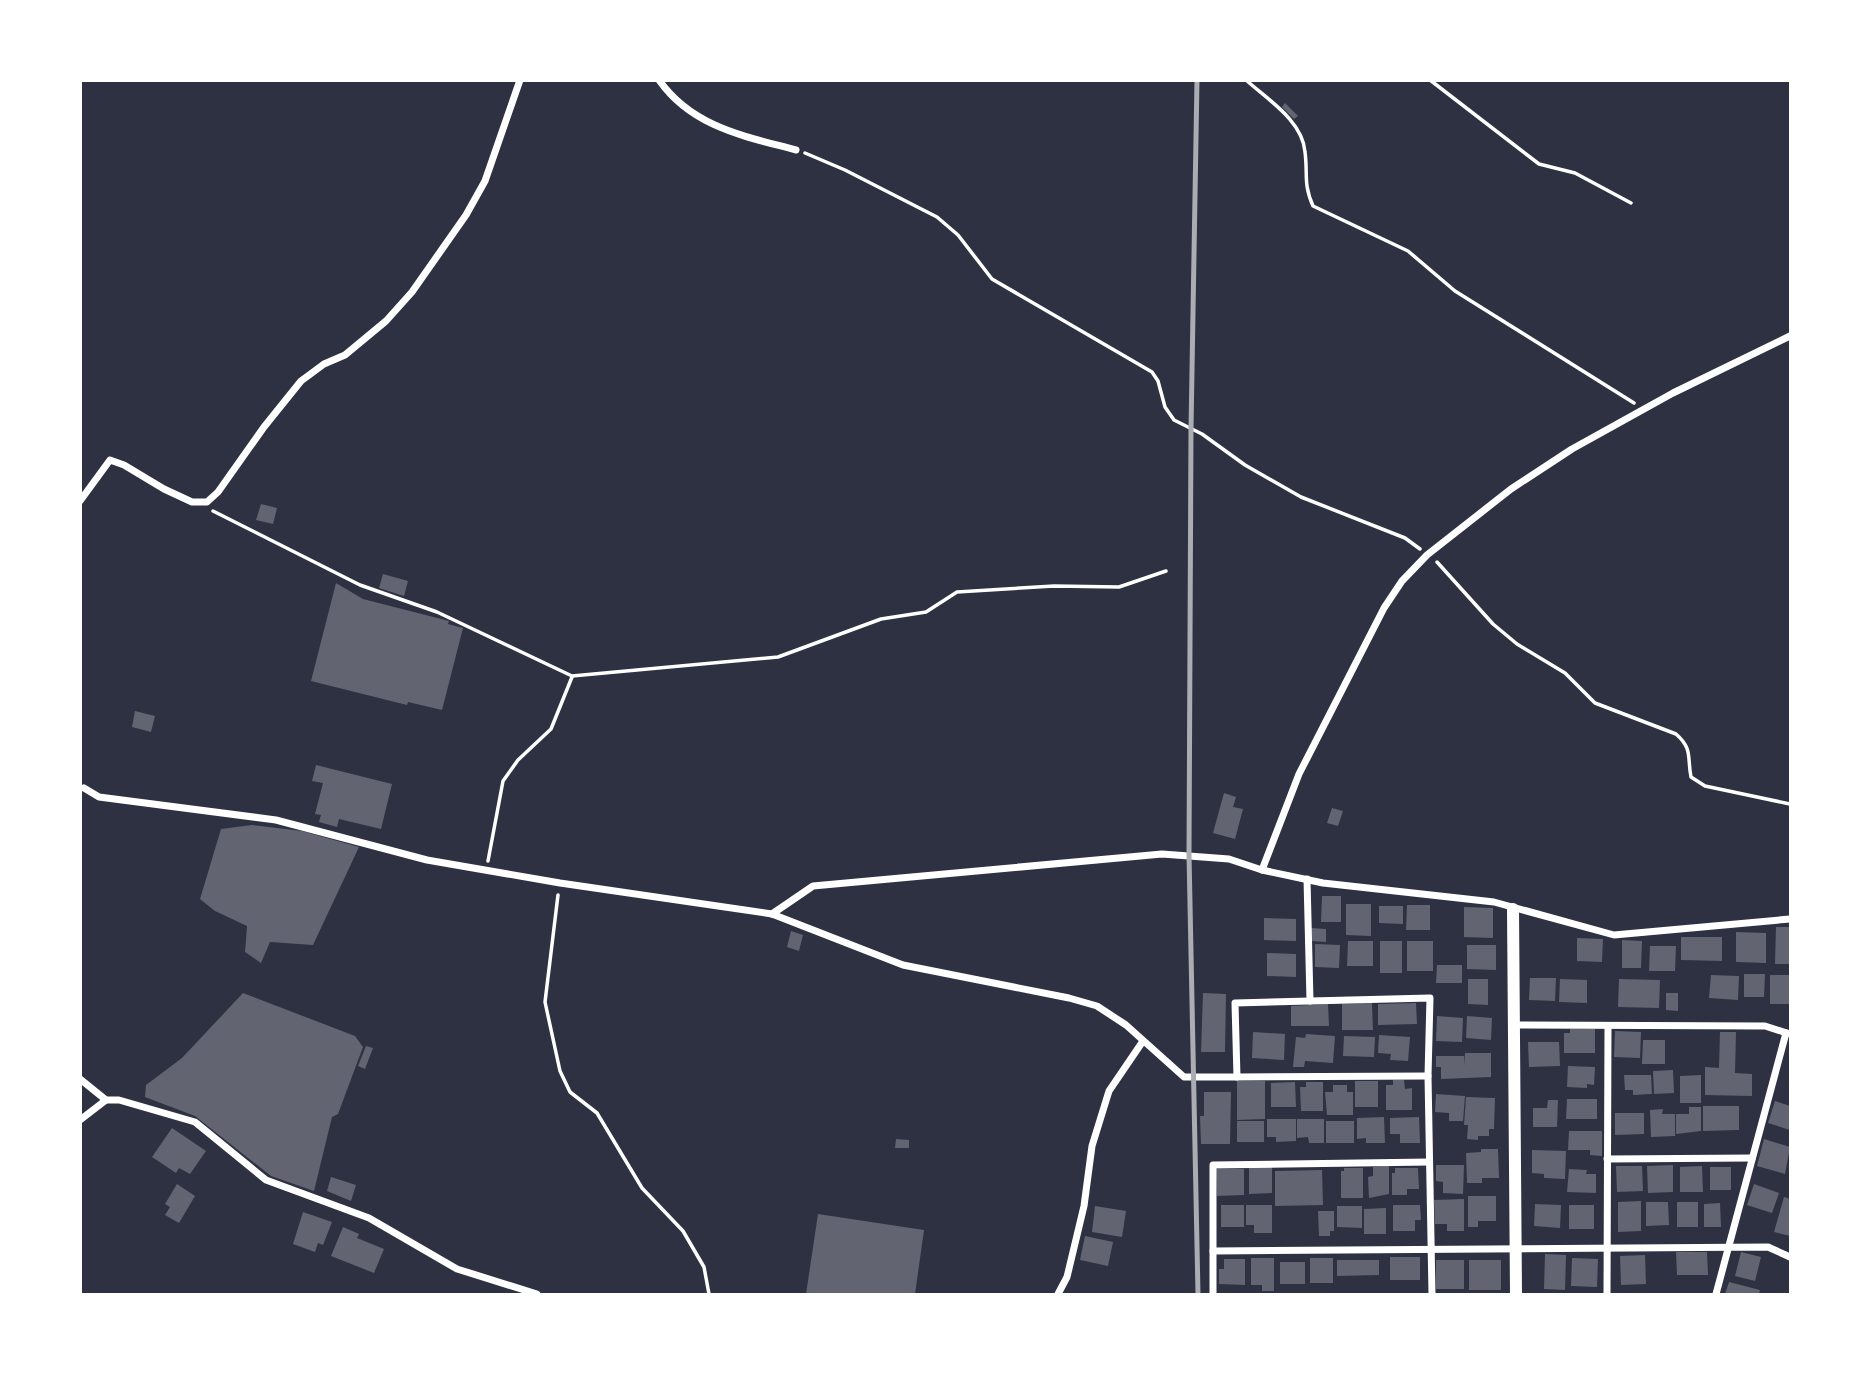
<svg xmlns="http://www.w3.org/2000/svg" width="1871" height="1375" viewBox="0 0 1871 1375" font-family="Lora,serif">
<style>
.building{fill:#626471}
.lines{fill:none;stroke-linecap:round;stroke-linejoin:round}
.path{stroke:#fff;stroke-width:3.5}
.minor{stroke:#fff;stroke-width:7}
.tertiary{stroke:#fff;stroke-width:12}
.rail{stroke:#abadb3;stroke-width:5}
</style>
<rect width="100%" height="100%" fill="#2d3142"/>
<g class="building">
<polygon points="1285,103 1298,116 1294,119 1282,107"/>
<polygon points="261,504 277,508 273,524 256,520"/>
<polygon points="383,574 408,581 404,596 379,588"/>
<polygon points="336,583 363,599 449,621 448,624 463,628 442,710 408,702 407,705 311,681"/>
<polygon points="135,711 155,716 151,732 132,727"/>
<polygon points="316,765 392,784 381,829 339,819 337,827 319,822 321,815 315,814 323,783 312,781"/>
<polygon points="1224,793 1236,797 1233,807 1243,809 1235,839 1213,833"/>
<polygon points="1332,808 1343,811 1338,826 1327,823"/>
<polygon points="252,825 302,831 359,847 313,945 270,942 261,963 245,952 247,926 215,911 200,899 221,829"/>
<polygon points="1322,896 1341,896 1341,922 1321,922"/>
<polygon points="1346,904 1371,904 1371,936 1346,935"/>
<polygon points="1407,905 1430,905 1430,930 1406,930"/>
<polygon points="1379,906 1403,906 1403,924 1379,923"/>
<polygon points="1464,907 1493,908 1493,938 1464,937"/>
<polygon points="1264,918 1296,919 1296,941 1264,940"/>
<polygon points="1776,927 1790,927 1790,964 1775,964"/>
<polygon points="1311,928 1326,929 1326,942 1311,941"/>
<polygon points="791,931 803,935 799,951 787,947"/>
<polygon points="1736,932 1766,933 1766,963 1736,962"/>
<polygon points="1681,937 1722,937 1722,961 1681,960"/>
<polygon points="1577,938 1603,939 1602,962 1577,961"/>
<polygon points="1622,940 1642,941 1641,968 1622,968"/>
<polygon points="1348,941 1373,941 1373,966 1347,966"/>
<rect x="1380" y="941" width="22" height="32"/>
<rect x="1407" y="941" width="26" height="30"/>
<polygon points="1315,944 1340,945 1339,968 1315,967"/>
<polygon points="1467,945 1496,945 1496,970 1467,969"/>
<polygon points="1650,946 1676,946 1675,971 1649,971"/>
<polygon points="1267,953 1296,954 1296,977 1267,976"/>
<polygon points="1437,965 1462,965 1462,983 1436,983"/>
<polygon points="1744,974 1765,974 1764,997 1744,997"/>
<polygon points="1711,975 1739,976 1738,1000 1709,998"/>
<rect x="1770" y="975" width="20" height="29"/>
<polygon points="1530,978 1556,978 1555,1001 1529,1000"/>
<polygon points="1468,979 1488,979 1488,1005 1468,1004"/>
<polygon points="1560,979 1587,980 1587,1003 1559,1002"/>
<polygon points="1619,979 1660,980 1659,1008 1618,1007"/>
<polygon points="243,993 355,1036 363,1047 338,1114 332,1117 314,1191 271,1176 195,1116 145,1097 146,1085 182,1058"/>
<polygon points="1203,993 1226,994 1225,1052 1201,1052"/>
<polygon points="1666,993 1678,993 1678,1011 1666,1010"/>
<polygon points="1372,1003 1373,1030 1342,1030 1342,1004"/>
<polygon points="1416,1003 1417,1024 1378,1025 1378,1004"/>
<polygon points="1328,1004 1329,1026 1291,1026 1291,1006"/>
<polygon points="1437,1016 1463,1018 1462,1042 1436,1041"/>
<polygon points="1467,1016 1492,1018 1491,1040 1466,1038"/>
<polygon points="1570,1029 1595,1029 1595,1053 1564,1053 1564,1033 1570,1033"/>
<polygon points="1615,1031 1641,1032 1640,1058 1614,1057"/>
<polygon points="1253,1032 1285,1034 1284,1060 1252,1058"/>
<polygon points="1720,1032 1736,1032 1735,1073 1752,1074 1752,1096 1705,1095 1705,1067 1719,1068"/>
<polygon points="1306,1034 1335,1036 1333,1063 1305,1061 1304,1067 1293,1067 1296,1037 1305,1038"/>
<polygon points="1379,1035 1410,1037 1408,1061 1390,1060 1391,1054 1378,1053"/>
<polygon points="1344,1036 1375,1037 1374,1057 1343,1056"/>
<polygon points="1643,1040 1665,1040 1665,1064 1642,1064"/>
<polygon points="1528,1042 1559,1042 1560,1066 1529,1067"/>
<polygon points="366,1046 373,1048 365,1069 358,1066"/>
<polygon points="1465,1053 1491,1053 1491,1077 1441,1079 1441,1067 1436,1067 1436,1056 1464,1056 1464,1066"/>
<polygon points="1568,1066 1595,1067 1594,1085 1587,1084 1587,1088 1567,1087"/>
<polygon points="1673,1070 1674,1093 1654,1094 1653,1071"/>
<polygon points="1624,1075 1651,1075 1652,1094 1633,1095 1633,1090 1625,1090"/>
<polygon points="1701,1075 1701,1103 1680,1103 1680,1076"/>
<polygon points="1393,1080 1404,1080 1405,1089 1412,1088 1412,1110 1386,1110 1386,1085 1393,1085"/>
<polygon points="1237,1081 1265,1081 1265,1119 1237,1120"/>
<rect x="1355" y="1081" width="23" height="26"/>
<polygon points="1295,1082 1296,1107 1271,1107 1271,1083"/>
<polygon points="1306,1082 1323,1082 1323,1111 1301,1111 1300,1087 1306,1087"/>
<polygon points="1333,1085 1347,1085 1347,1092 1353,1092 1353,1115 1327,1115 1325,1092 1333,1092"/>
<polygon points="1204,1092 1231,1092 1230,1144 1201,1144 1200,1116 1204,1116"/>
<polygon points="1436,1094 1465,1096 1463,1121 1449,1121 1449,1113 1435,1112"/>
<polygon points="1466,1097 1495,1098 1494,1129 1489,1129 1489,1136 1478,1136 1478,1140 1467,1139 1468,1125 1464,1125"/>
<polygon points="1567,1099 1597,1099 1597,1119 1566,1119"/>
<polygon points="1548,1100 1558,1100 1557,1127 1533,1127 1533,1108 1547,1108"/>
<polygon points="1775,1101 1790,1106 1790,1130 1768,1123"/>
<polygon points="1703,1106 1739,1106 1739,1130 1703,1131"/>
<polygon points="1689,1107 1701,1107 1701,1131 1676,1134 1676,1114 1689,1114"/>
<polygon points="1663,1109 1662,1114 1675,1114 1675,1136 1651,1137 1650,1110"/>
<polygon points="1615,1113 1644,1113 1644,1134 1615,1135"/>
<polygon points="1384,1117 1385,1143 1366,1143 1366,1138 1357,1139 1357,1118"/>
<polygon points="1419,1117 1420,1143 1400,1143 1400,1134 1390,1134 1390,1118"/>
<polygon points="1267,1119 1296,1119 1296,1141 1276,1142 1276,1137 1267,1137"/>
<polygon points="1297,1119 1324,1119 1324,1143 1309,1143 1308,1137 1297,1138"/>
<rect x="1237" y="1121" width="27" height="21"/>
<rect x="1326" y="1121" width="28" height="22"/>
<polygon points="172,1128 206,1151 190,1174 179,1168 176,1173 152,1157"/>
<polygon points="1569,1131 1602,1131 1602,1156 1590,1155 1590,1150 1568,1150"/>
<polygon points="896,1139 909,1140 909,1148 895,1148"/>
<polygon points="1764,1139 1790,1147 1785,1174 1757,1166"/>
<polygon points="1481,1149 1498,1149 1499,1178 1482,1178 1482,1183 1467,1183 1466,1153 1481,1152"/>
<polygon points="1532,1150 1566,1151 1565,1179 1544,1178 1544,1174 1532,1173"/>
<polygon points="1436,1165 1464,1165 1463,1194 1443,1193 1443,1182 1436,1181"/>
<polygon points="1673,1165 1673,1192 1648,1193 1647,1166"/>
<polygon points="1389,1166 1389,1194 1369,1198 1368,1177 1373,1176 1373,1167"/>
<polygon points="1616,1166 1642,1166 1643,1191 1617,1192"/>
<polygon points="1702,1166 1703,1192 1680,1192 1680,1167"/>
<polygon points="1249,1167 1272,1167 1272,1193 1249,1194"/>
<rect x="1710" y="1167" width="21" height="23"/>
<polygon points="1344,1168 1363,1168 1363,1198 1341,1198 1341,1171 1344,1171"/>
<polygon points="1395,1168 1418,1168 1419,1189 1407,1189 1407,1195 1392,1195 1392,1173 1395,1173"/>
<polygon points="1216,1169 1244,1169 1244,1195 1217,1196"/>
<polygon points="1569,1169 1587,1170 1586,1174 1596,1174 1596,1193 1567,1192"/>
<polygon points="1322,1170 1323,1205 1275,1206 1275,1171"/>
<polygon points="331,1177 356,1185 351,1201 327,1191"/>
<polygon points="177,1184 195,1196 179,1223 165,1215 170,1207 165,1204"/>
<polygon points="1754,1184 1779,1193 1772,1213 1747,1205"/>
<polygon points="1468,1196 1496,1196 1496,1221 1478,1221 1478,1227 1468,1227"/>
<polygon points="1784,1197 1790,1199 1790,1236 1774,1232"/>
<polygon points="1464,1199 1464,1231 1447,1231 1447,1224 1435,1224 1434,1200"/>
<polygon points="1641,1201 1641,1231 1618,1232 1618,1202"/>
<polygon points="1646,1202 1668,1202 1669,1225 1646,1226"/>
<rect x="1677" y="1202" width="21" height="25"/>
<polygon points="1720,1203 1721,1227 1704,1227 1704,1204"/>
<polygon points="1535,1204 1561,1205 1560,1228 1534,1226"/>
<rect x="1221" y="1205" width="23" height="22"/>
<polygon points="1246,1205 1272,1205 1272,1233 1254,1233 1254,1225 1246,1225"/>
<polygon points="1393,1205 1420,1205 1421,1220 1415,1220 1415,1231 1393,1231"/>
<rect x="1569" y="1205" width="25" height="24"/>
<polygon points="1095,1206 1126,1211 1122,1237 1092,1232"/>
<polygon points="1337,1206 1362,1206 1362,1228 1337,1227"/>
<polygon points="1386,1208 1386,1234 1364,1234 1364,1209"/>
<polygon points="1318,1211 1334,1211 1334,1231 1330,1231 1330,1236 1319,1236"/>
<polygon points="303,1212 332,1222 323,1245 318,1243 315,1252 293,1244"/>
<polygon points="818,1214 924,1230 915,1294 806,1294"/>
<polygon points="343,1227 359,1234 357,1238 384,1249 374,1273 331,1256"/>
<polygon points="1085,1236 1113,1242 1108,1266 1080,1260"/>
<polygon points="1676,1252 1707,1252 1708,1275 1677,1275"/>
<polygon points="1741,1252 1761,1257 1755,1281 1735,1276"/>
<polygon points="1545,1254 1566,1255 1565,1290 1544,1289"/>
<polygon points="1645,1255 1646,1284 1621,1285 1620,1256"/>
<rect x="1390" y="1257" width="30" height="23"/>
<polygon points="1251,1258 1274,1258 1274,1291 1262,1291 1262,1285 1251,1285"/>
<rect x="1310" y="1258" width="23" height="25"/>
<polygon points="1572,1258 1598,1259 1597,1287 1571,1286"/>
<polygon points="1224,1259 1245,1259 1245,1285 1219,1284 1219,1269 1224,1269"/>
<polygon points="1337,1260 1379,1260 1379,1275 1337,1276"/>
<rect x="1436" y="1260" width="28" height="29"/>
<rect x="1469" y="1260" width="32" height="30"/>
<rect x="1280" y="1262" width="25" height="22"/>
<polygon points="1729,1282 1760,1290 1759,1294 1725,1294"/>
</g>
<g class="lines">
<g class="path">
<path d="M 1246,80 C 1267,99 1303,121 1305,152 C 1308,175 1303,183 1313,206 L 1408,251 L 1455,291 L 1634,403"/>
<polyline points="1430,80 1539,164 1575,173 1631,203"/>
<polyline points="805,153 845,170 937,217 958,235 992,279 1152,372 1158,381 1165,407 1174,420 1202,434 1245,465 1301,497 1405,538 1420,549"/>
<polyline points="213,511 360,585 437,612 572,676 778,657 881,619 926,612 957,592 1054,586 1119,587 1166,571"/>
<path d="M 1437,562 L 1493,624 L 1517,644 L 1565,673 L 1595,703 L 1676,734 C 1693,749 1687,757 1691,777 L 1705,786 L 1790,804"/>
<polyline points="488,861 503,781 518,760 551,729 572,677"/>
<polyline points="558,895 545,1002 560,1071 570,1092 597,1113 642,1188 683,1231 704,1267 709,1294"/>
</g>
<g class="minor">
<path d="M 659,80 C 692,127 744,136 796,150"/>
<polyline points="80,501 110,460 124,465 164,489 192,502 207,502 218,492 264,427 301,381 324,364 345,355 386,321 412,292 466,215 485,181 520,80"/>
<polyline points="84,788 99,797 276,820 427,860 560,883 772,914 903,965 1069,998 1097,1006 1126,1025 1184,1077 1237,1077 1235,1003 1430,998 1428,1076 1432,1294"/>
<polyline points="1262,870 1299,774 1384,608 1402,581 1427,555 1511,489 1572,449 1673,393 1790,336"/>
<polyline points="1307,879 1310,1001"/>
<polyline points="772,914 813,886 1162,854 1229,859 1262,870 1323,883 1494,902 1614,935 1790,919"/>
<polyline points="1514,1025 1765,1026 1790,1034"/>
<polyline points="1237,1077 1428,1076"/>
<polyline points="80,1079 106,1100 119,1100 195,1122 266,1180 369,1218 457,1269 537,1294"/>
<polyline points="80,1120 106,1100"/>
<polyline points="1607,1159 1752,1158"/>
<polyline points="1213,1251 1768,1247 1790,1257"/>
<polyline points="1058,1294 1067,1277 1084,1206 1092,1146 1109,1091 1143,1041"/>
<polyline points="1213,1294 1213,1165 1429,1162"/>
<polyline points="1607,1294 1608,1027"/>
<polyline points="1716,1294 1786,1033"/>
</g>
<polyline class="tertiary" points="1513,909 1516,1294"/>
<polyline class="rail" points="1197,80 1191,429 1189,855 1198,1294"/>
</g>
<rect width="1871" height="1375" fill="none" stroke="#ffffff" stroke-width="164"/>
</svg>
